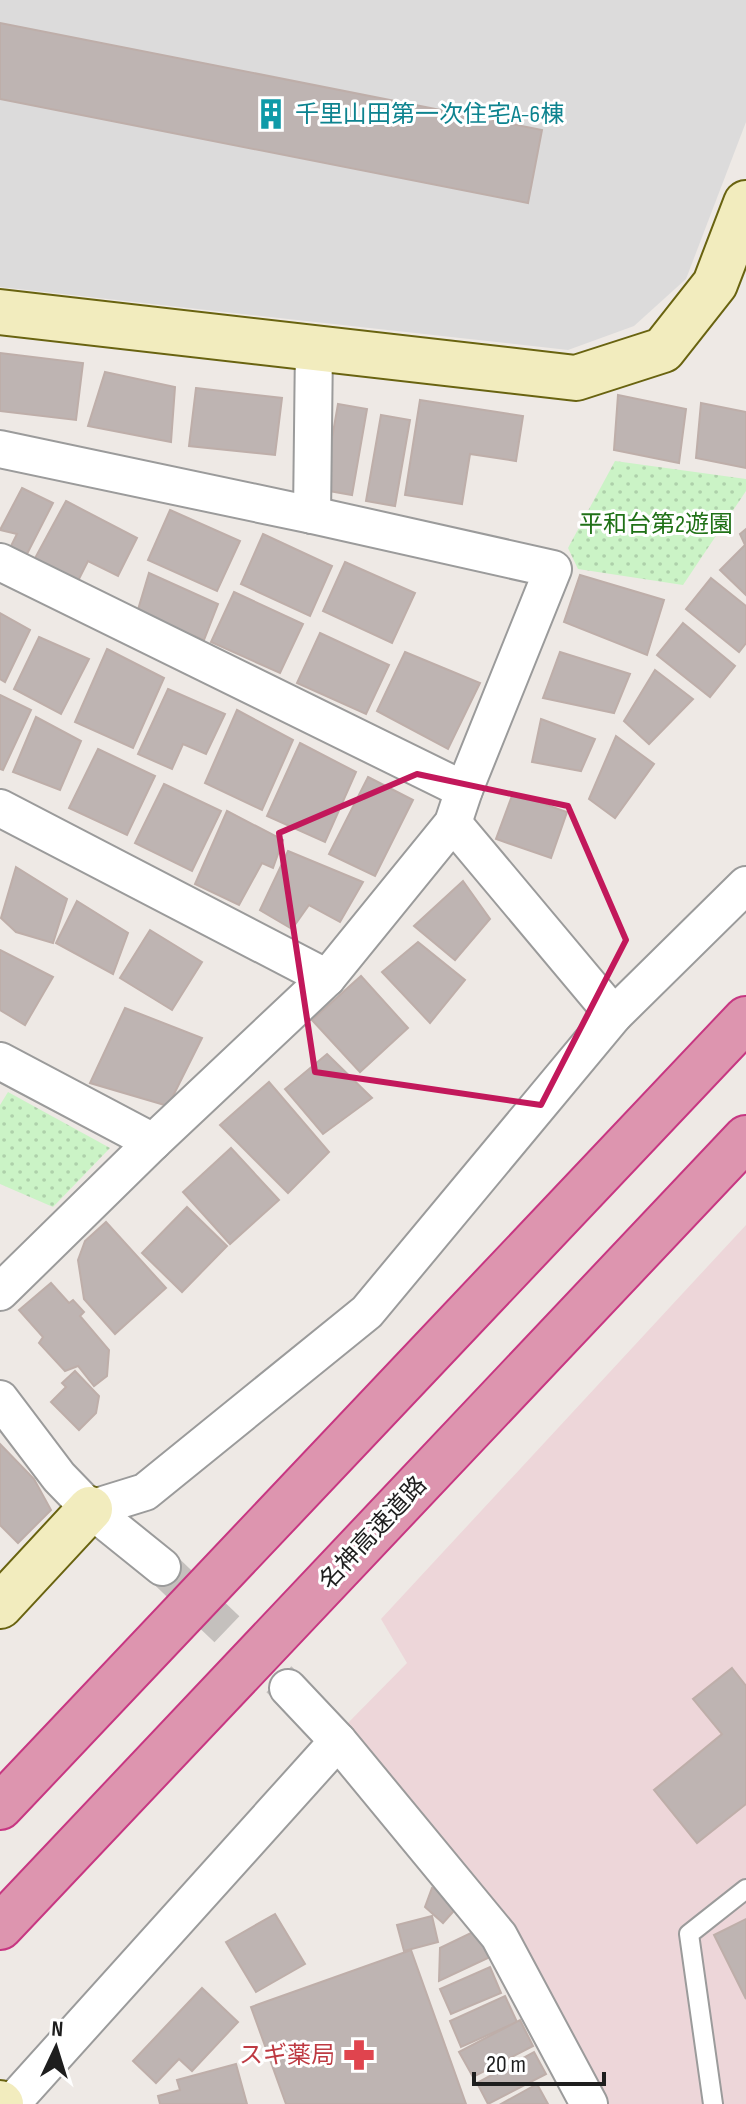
<svg xmlns="http://www.w3.org/2000/svg" width="746" height="2104" viewBox="0 0 746 2104" font-family="'Sofia Sans Condensed','Noto Sans JP',sans-serif">
<style>
.residential{fill:#dcdbdb}
.commercial{fill:#edd6d9}
.park{fill:url(#park-dots)}
.building{fill:#beb4b2;stroke:#beaea9;stroke-width:2}
.lines{fill:none;stroke-linecap:round;stroke-linejoin:round}
.street-tunnel{stroke:#c4c0bd;stroke-width:36;stroke-dasharray:36 18;stroke-linecap:butt}
.lane-casing{stroke:#9b9b9b;stroke-width:22}
.street-casing{stroke:#9b9b9b;stroke-width:40}
.secondary-casing{stroke:#696310;stroke-width:48}
.highway-casing{stroke:#c73782;stroke-width:48}
.lane{stroke:#fff;stroke-width:18}
.street{stroke:#fff;stroke-width:36}
.secondary{stroke:#f2ecbe;stroke-width:44}
.highway{stroke:#dd95af;stroke-width:44}
.marked{fill:none;stroke:#c2185b;stroke-width:6;stroke-linejoin:round}
.labels{text-anchor:middle;dominant-baseline:central;stroke-width:6;stroke-linejoin:round;paint-order:stroke}
.culture-label{font-size:24px;fill:#0d838f;stroke:#fff;text-anchor:start}
.park-label{font-size:24px;fill:#207117;stroke:#fff}
.street-label{font-size:24px;fill:#1e1e1e;stroke:#fff}
.health-label{font-size:24px;fill:#be3a42;stroke:#fff;text-anchor:end}
</style>
<defs>
<pattern id="park-dots" width="8" height="8" patternUnits="userSpaceOnUse" patternTransform="scale(2)"><rect width="8" height="8" fill="#cbf3c6"/><path d="M2 2h.1M6 6h.1" fill="none" stroke="#aed0aa" stroke-width="1.8" stroke-linecap="round"/></pattern>
</defs>
<rect width="100%" height="100%" fill="#eee9e5"/>
<polygon class="residential" points="0,0 746,0 746,122 686,279 634,326 568,350 0,287"/>
<polygon class="commercial" points="746,1225 746,2104 606,2104 346,1725 407,1663 381,1619"/>
<g class="park">
<polygon points="615,461 746,479 746,491 683,585 578,569 568,548"/>
<polygon points="8,1092 110,1148 53,1207 0,1184 0,1105"/>
</g>
<g class="building">
<polygon points="0,23 542,130 528,203 0,99"/>
<polygon points="0,353 83,363 76,420 0,411"/>
<polygon points="105,372 175,387 171,442 88,426"/>
<polygon points="196,388 282,398 275,455 189,446"/>
<polygon points="618,395 686,409 679,463 614,450"/>
<polygon points="420,400 523,416 516,461 470,454 462,504 405,495"/>
<polygon points="701,403 746,412 746,468 696,458"/>
<polygon points="338,404 367,409 352,495 323,490"/>
<polygon points="381,415 410,420 395,506 366,501"/>
<polygon points="22,488 53,503 26,556 10,548 17,534 0,530"/>
<polygon points="66,501 137,538 118,576 88,561 77,583 34,560"/>
<polygon points="170,510 240,541 217,591 148,560"/>
<polygon points="746,529 746,595 720,570 745,545 740,534"/>
<polygon points="263,534 332,566 310,616 241,584"/>
<polygon points="345,562 415,593 392,643 323,611"/>
<polygon points="149,573 218,604 204,640 137,613"/>
<polygon points="580,575 664,600 647,655 564,622"/>
<polygon points="711,578 746,606 746,643 739,652 686,609"/>
<polygon points="234,592 303,624 280,673 211,642"/>
<polygon points="0,613 30,630 5,682 0,679"/>
<polygon points="683,623 735,666 710,697 657,655"/>
<polygon points="320,633 389,665 366,714 297,683"/>
<polygon points="39,637 89,659 61,714 14,689"/>
<polygon points="107,649 164,678 133,748 75,722"/>
<polygon points="405,652 480,683 448,749 377,711"/>
<polygon points="560,652 630,674 614,713 543,698"/>
<polygon points="655,670 693,699 649,744 624,721"/>
<polygon points="168,689 225,714 206,754 183,744 172,769 138,754"/>
<polygon points="0,695 31,710 3,770 0,769"/>
<polygon points="237,710 293,740 262,810 205,783"/>
<polygon points="36,717 81,741 60,790 13,772"/>
<polygon points="541,719 595,739 581,771 532,762"/>
<polygon points="616,736 654,764 615,818 589,799"/>
<polygon points="300,743 356,772 325,842 267,816"/>
<polygon points="98,749 155,776 127,835 69,808"/>
<polygon points="368,777 413,800 375,876 329,854"/>
<polygon points="164,784 221,811 192,871 135,843"/>
<polygon points="513,793 567,812 551,858 496,839"/>
<polygon points="227,811 283,840 273,868 262,863 239,905 195,884"/>
<polygon points="288,851 363,882 340,922 309,905 292,929 260,910"/>
<polygon points="16,867 67,899 53,943 16,932 1,918"/>
<polygon points="463,881 490,919 455,960 414,926"/>
<polygon points="77,901 128,933 113,974 56,943"/>
<polygon points="150,930 202,962 172,1010 120,978"/>
<polygon points="418,942 465,980 430,1023 382,972"/>
<polygon points="0,950 53,977 25,1025 0,1010"/>
<polygon points="361,976 408,1028 360,1072 312,1020"/>
<polygon points="125,1008 202,1038 168,1106 90,1083"/>
<polygon points="327,1054 372,1098 323,1134 285,1089"/>
<polygon points="269,1082 329,1152 288,1193 220,1125"/>
<polygon points="231,1148 279,1200 230,1244 183,1192"/>
<polygon points="187,1207 227,1246 182,1292 142,1253"/>
<polygon points="106,1222 166,1288 115,1334 84,1299 78,1260 85,1241"/>
<polygon points="51,1283 69,1303 73,1300 84,1312 80,1316 109,1350 107,1376 94,1386 78,1366 65,1371 39,1343 43,1337 19,1310"/>
<polygon points="75,1371 99,1396 96,1413 79,1430 51,1402 66,1387 62,1383"/>
<polygon points="0,1444 34,1479 51,1510 18,1543 0,1525"/>
<polygon points="732,1668 746,1686 746,1804 697,1843 654,1790 722,1734 693,1699"/>
<polygon points="432,1888 448,1893 460,1904 443,1923 425,1907"/>
<polygon points="275,1914 305,1964 256,1992 226,1942"/>
<polygon points="432,1916 438,1942 404,1951 397,1925"/>
<polygon points="746,1919 746,1999 714,1935"/>
<polygon points="477,1930 490,1957 439,1981 440,1948"/>
<polygon points="411,1950 466,2104 286,2104 251,2007"/>
<polygon points="490,1967 501,1993 451,2014 440,1989"/>
<polygon points="202,1988 238,2022 192,2071 179,2059 156,2083 133,2061"/>
<polygon points="505,1996 517,2022 461,2047 450,2021"/>
<polygon points="520,2020 533,2046 473,2077 459,2052"/>
<polygon points="534,2052 546,2074 488,2104 477,2083"/>
<polygon points="236,2064 247,2104 160,2104 158,2096 180,2090 177,2080"/>
<polygon points="537,2084 548,2104 501,2104"/>
</g>
<g class="lines">
<polyline class="street-tunnel" points="162,1567 288,1688"/>
<defs>
<polyline id="lane" points="713,2104 689,1934 746,1889"/>
<g id="street">
<polyline points="0,449 312,515 553,569 464,790 453,823 327,978 153,1142 0,1292"/>
<polyline points="312,515 314,346"/>
<polyline points="0,562 464,790"/>
<polyline points="0,808 327,978"/>
<polyline points="453,823 614,1015"/>
<polyline points="0,1061 153,1142"/>
<polyline points="0,1399 59,1477 90,1509 162,1567"/>
<polyline points="90,1509 145,1492 367,1312 614,1015 746,885"/>
<polyline points="288,1688 338,1741 499,1936 589,2104"/>
<polyline points="11,2104 338,1741"/>
</g>
<g id="secondary">
<polyline points="0,312 576,378 663,350 715,284 746,203"/>
<polyline points="0,1606 90,1509"/>
<polyline points="0,2103 1,2104"/>
</g>
<g id="highway">
<polyline points="0,1807 746,1019"/>
<polyline points="0,1927 746,1138"/>
</g>
</defs>
<use href="#lane" class="lane-casing"/>
<use href="#street" class="street-casing"/>
<use href="#secondary" class="secondary-casing"/>
<use href="#highway" class="highway-casing"/>
<use href="#lane" class="lane"/>
<use href="#street" class="street"/>
<use href="#secondary" class="secondary"/>
<use href="#highway" class="highway"/>
</g>
<path class="marked" d="M 417,774 L 568,806 L 626,940 L 541,1105 L 315,1072 L 279,833 Z"/>
<defs>
<symbol id="building-bare" viewBox="-9 -9 18 18"><path d="M-4-6H4V6H1V3H-1V6H-4ZM-2.5-4.3h1.7v1.8h-1.7ZM.8-4.3h1.7v1.8H.8ZM-2.5-1h1.7V.8h-1.7ZM.8-1h1.7V.8H.8Z" fill="#0f9aa8" stroke="#fff" stroke-width="2.5" paint-order="stroke"/></symbol>
<symbol id="pharmacy-bare" viewBox="-9 -9 18 18"><path d="M-2-6h4v4h4v4h-4v4h-4v-4h-4v-4h4Z" fill="#e0444e" stroke="#fff" stroke-width="2.5" paint-order="stroke"/></symbol>
</defs>
<g fill-rule="evenodd">
<use href="#building-bare" x="249" y="92" width="44" height="44"/>
<use href="#pharmacy-bare" x="337" y="2033" width="44" height="44"/>
</g>
<g class="labels">
<g class="culture-label">
<text x="295" y="114">千里山田第一次住宅A-6棟</text>
</g>
<g class="park-label">
<text x="656" y="524">平和台第2遊園</text>
</g>
<g class="street-label">
<text transform="translate(373 1533) rotate(-47)">名神高速道路</text>
</g>
<g class="health-label">
<text x="335" y="2055">スギ薬局</text>
</g>
</g>
<g transform="translate(56 2048) rotate(4)" stroke="#ffffff" stroke-width="6" paint-order="stroke">
<path d="M0-6L14 30L0 20L-14 30Z" fill="#1e1e1e"/>
<text y="-12" font-size="22" font-weight="bold" text-anchor="middle" fill="#1e1e1e">N</text>
</g>
<path d="M474 2072v12h130v-12" fill="none" stroke="#1e1e1e" stroke-width="4"/>
<text x="486" y="2072" font-size="24" fill="#1e1e1e" stroke="#ffffff" stroke-width="6" paint-order="stroke">20 m</text>
</svg>
